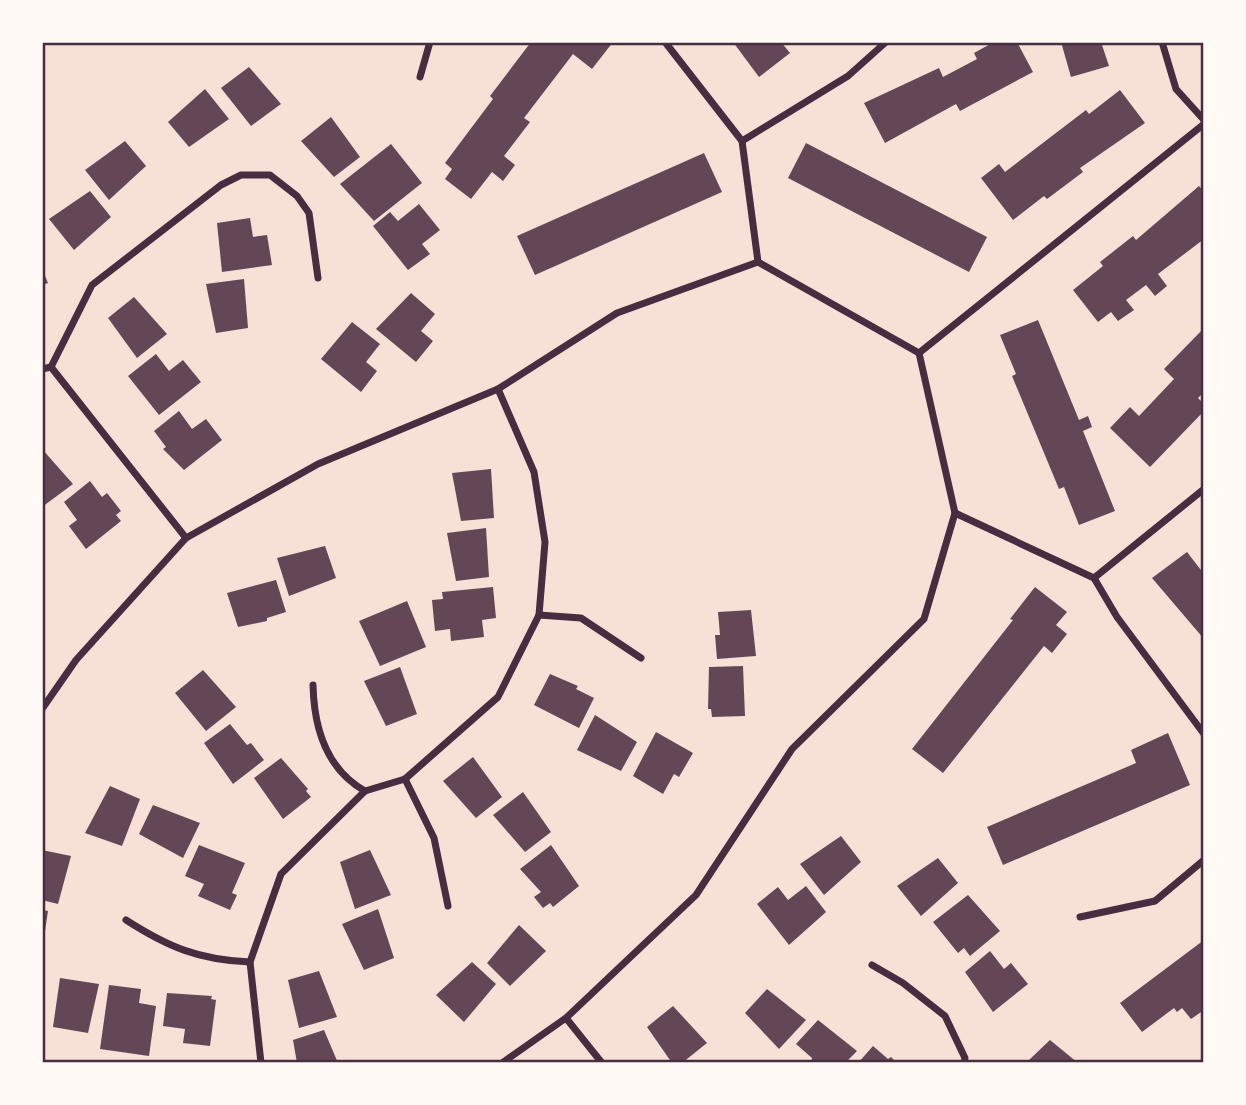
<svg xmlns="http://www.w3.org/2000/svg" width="1246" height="1105" viewBox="0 0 1246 1105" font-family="Mulish,sans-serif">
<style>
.building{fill:#644757}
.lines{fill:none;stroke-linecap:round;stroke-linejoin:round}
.minor{stroke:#4a2c40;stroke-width:7}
.neatline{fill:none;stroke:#4a2c40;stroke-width:2.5}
</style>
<rect width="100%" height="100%" fill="#f7e1d7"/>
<g class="building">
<polygon points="531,42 613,42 592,69 573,54 524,118 530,122 504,156 515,165 503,181 492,172 471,199 445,179 452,169 445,163 493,99 490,96"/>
<polygon points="733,42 781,42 790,53 759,77"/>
<polygon points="994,42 1017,42 1033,72 960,111 956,104 885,143 864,103 939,68 943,77 977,59 974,53"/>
<polygon points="1061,42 1101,42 1109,66 1071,77"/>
<polygon points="249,67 281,104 251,126 221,88"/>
<polygon points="205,89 229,119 189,147 168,122"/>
<polygon points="1120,90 1145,123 1080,168 1083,172 1047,199 1044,196 1013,220 981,178 999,164 1005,172 1086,110 1089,114"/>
<polygon points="331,117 360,157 334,177 301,141"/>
<polygon points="125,141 146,166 109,200 85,170"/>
<polygon points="806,143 987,237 969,272 788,178"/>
<polygon points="391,144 422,183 374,221 340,184"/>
<polygon points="704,153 722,192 535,275 517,236"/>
<polygon points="1199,186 1204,192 1204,239 1158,274 1167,286 1155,296 1146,285 1126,300 1134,310 1118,321 1111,312 1098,322 1073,290 1103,266 1100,262 1133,236 1136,240"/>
<polygon points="90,191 111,217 74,250 49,219"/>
<polygon points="419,204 440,230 422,244 430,254 408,270 373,226 390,212 398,221"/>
<polygon points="250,218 253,237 267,235 272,265 222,272 217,223"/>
<polygon points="42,269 48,283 42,285"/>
<polygon points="244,279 248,328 216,333 206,284"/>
<polygon points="411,293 435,314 421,331 433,341 416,362 376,329"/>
<polygon points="134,297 167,334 137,358 108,318"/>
<polygon points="1038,320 1079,420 1088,416 1092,427 1083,431 1115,511 1079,525 1064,487 1059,489 1012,376 1016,374 1000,335"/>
<polygon points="352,322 380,344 366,362 377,371 361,392 321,359"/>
<polygon points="1204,328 1204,392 1198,398 1204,404 1204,411 1150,467 1110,428 1130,407 1139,416 1174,379 1164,369"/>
<polygon points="156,354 169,371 183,360 201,382 159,415 128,376"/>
<polygon points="179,411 192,429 206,419 222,440 184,470 163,449 166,447 154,431"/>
<polygon points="42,449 73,484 42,507"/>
<polygon points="491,469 494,518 461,521 452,473"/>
<polygon points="90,481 102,497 107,493 121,511 116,515 121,521 86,549 69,526 77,520 64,502"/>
<polygon points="486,528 489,577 456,581 447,533"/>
<polygon points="325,546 336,578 289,596 277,558"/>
<polygon points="1187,552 1204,574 1204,639 1152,578"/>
<polygon points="276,580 286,612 267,618 267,621 238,627 227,593"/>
<polygon points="493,587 496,618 482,620 484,637 451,641 450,629 435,631 432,600 443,599 442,592"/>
<polygon points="1035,587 1067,612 1056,625 1067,634 1052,653 1044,646 943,773 912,749 1013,620 1010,619"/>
<polygon points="407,601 426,647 380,666 359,621"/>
<polygon points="751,610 756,656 717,659 715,635 720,635 718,612"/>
<polygon points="743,666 745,716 712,717 711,709 708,709 709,667"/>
<polygon points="400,667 417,714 386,726 364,681"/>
<polygon points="203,670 236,707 206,731 175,693"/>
<polygon points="550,674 578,686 576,689 594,698 579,728 534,705"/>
<polygon points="595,715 637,742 621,771 577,750"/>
<polygon points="230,724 247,745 251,743 264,760 233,784 204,743"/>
<polygon points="656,732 693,753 679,777 674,774 663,794 633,776"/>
<polygon points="1168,733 1190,785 1003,865 987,827 1136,763 1131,750"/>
<polygon points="473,757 502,797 476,818 443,781"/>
<polygon points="281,758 308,789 306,791 311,797 283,819 254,778"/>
<polygon points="110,786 140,799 122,846 85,833"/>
<polygon points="523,792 551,832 525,852 493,815"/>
<polygon points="153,805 200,823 183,858 139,834"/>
<polygon points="841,836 861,862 824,895 800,864"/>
<polygon points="199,845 245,863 232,893 237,895 230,910 198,896 204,884 185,876"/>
<polygon points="551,845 579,886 553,907 550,903 543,908 534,897 541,892 520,869"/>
<polygon points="42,850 71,856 58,904 42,900"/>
<polygon points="370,850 391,895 355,909 340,862"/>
<polygon points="938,858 958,883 921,916 897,886"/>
<polygon points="806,886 826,912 789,945 757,904 778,887 788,900"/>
<polygon points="968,895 1000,931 970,956 964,948 958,953 933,922"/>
<polygon points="378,909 394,958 364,970 342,924"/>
<polygon points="42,910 48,911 45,931 42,930"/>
<polygon points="519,925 546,951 510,986 487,963"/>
<polygon points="1204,940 1204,1010 1191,1019 1182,1008 1177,1012 1174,1008 1142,1032 1120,1003"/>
<polygon points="990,951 1004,969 1011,963 1028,984 993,1012 965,972"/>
<polygon points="472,962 496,984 464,1022 436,995"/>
<polygon points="319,971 337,1017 299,1028 288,980"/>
<polygon points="60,978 99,984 88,1033 53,1027"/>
<polygon points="109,985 141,989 139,1003 156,1006 149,1056 100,1049"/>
<polygon points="767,989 806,1020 779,1049 745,1013"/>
<polygon points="167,993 212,996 211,999 216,1000 210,1046 183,1043 185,1029 163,1026"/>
<polygon points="673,1006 707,1043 682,1063 672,1063 647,1027"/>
<polygon points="818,1020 857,1051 845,1063 811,1063 812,1058 796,1044"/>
<polygon points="324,1030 338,1063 297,1063 293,1040"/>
<polygon points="1050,1040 1078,1063 1032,1063 1029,1060"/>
<polygon points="873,1046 888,1059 891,1057 897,1063 858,1063"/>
</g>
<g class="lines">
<g class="minor">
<polyline points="665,42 742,141 758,262 919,353 955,513 1094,578 1117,617 1204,734"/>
<polyline points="1162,42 1176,89 1204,120"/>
<polyline points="420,77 430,42"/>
<polyline points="742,141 848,76 886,42"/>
<polyline points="919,353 1204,124"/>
<polyline points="51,367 186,538"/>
<polyline points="42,369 51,367 92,285 221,185 241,175 270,175 297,196 309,213 318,278"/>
<polyline points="1094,578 1204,489"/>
<polyline points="539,615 581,618 641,658"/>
<path d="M 313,685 C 314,728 326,769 365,791"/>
<polyline points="42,709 76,660 186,538 318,464 498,389 617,313 758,262"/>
<polyline points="405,779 434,838 448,906"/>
<polyline points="1080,917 1155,901 1204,860"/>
<path d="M 126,920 C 168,947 199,960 250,962"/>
<polyline points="872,965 903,983 945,1016 965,1058 964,1063"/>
<polyline points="566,1018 602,1063"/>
<polyline points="261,1063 250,962 281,874 365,791 405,779 498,697 539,615 545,542 534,472 498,389"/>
<polyline points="502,1063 566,1018 696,895 792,749 924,619 955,513"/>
</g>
</g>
<rect width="1246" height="1105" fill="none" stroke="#fffaf5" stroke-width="88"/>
<rect x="44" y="44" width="1158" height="1017" class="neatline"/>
</svg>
